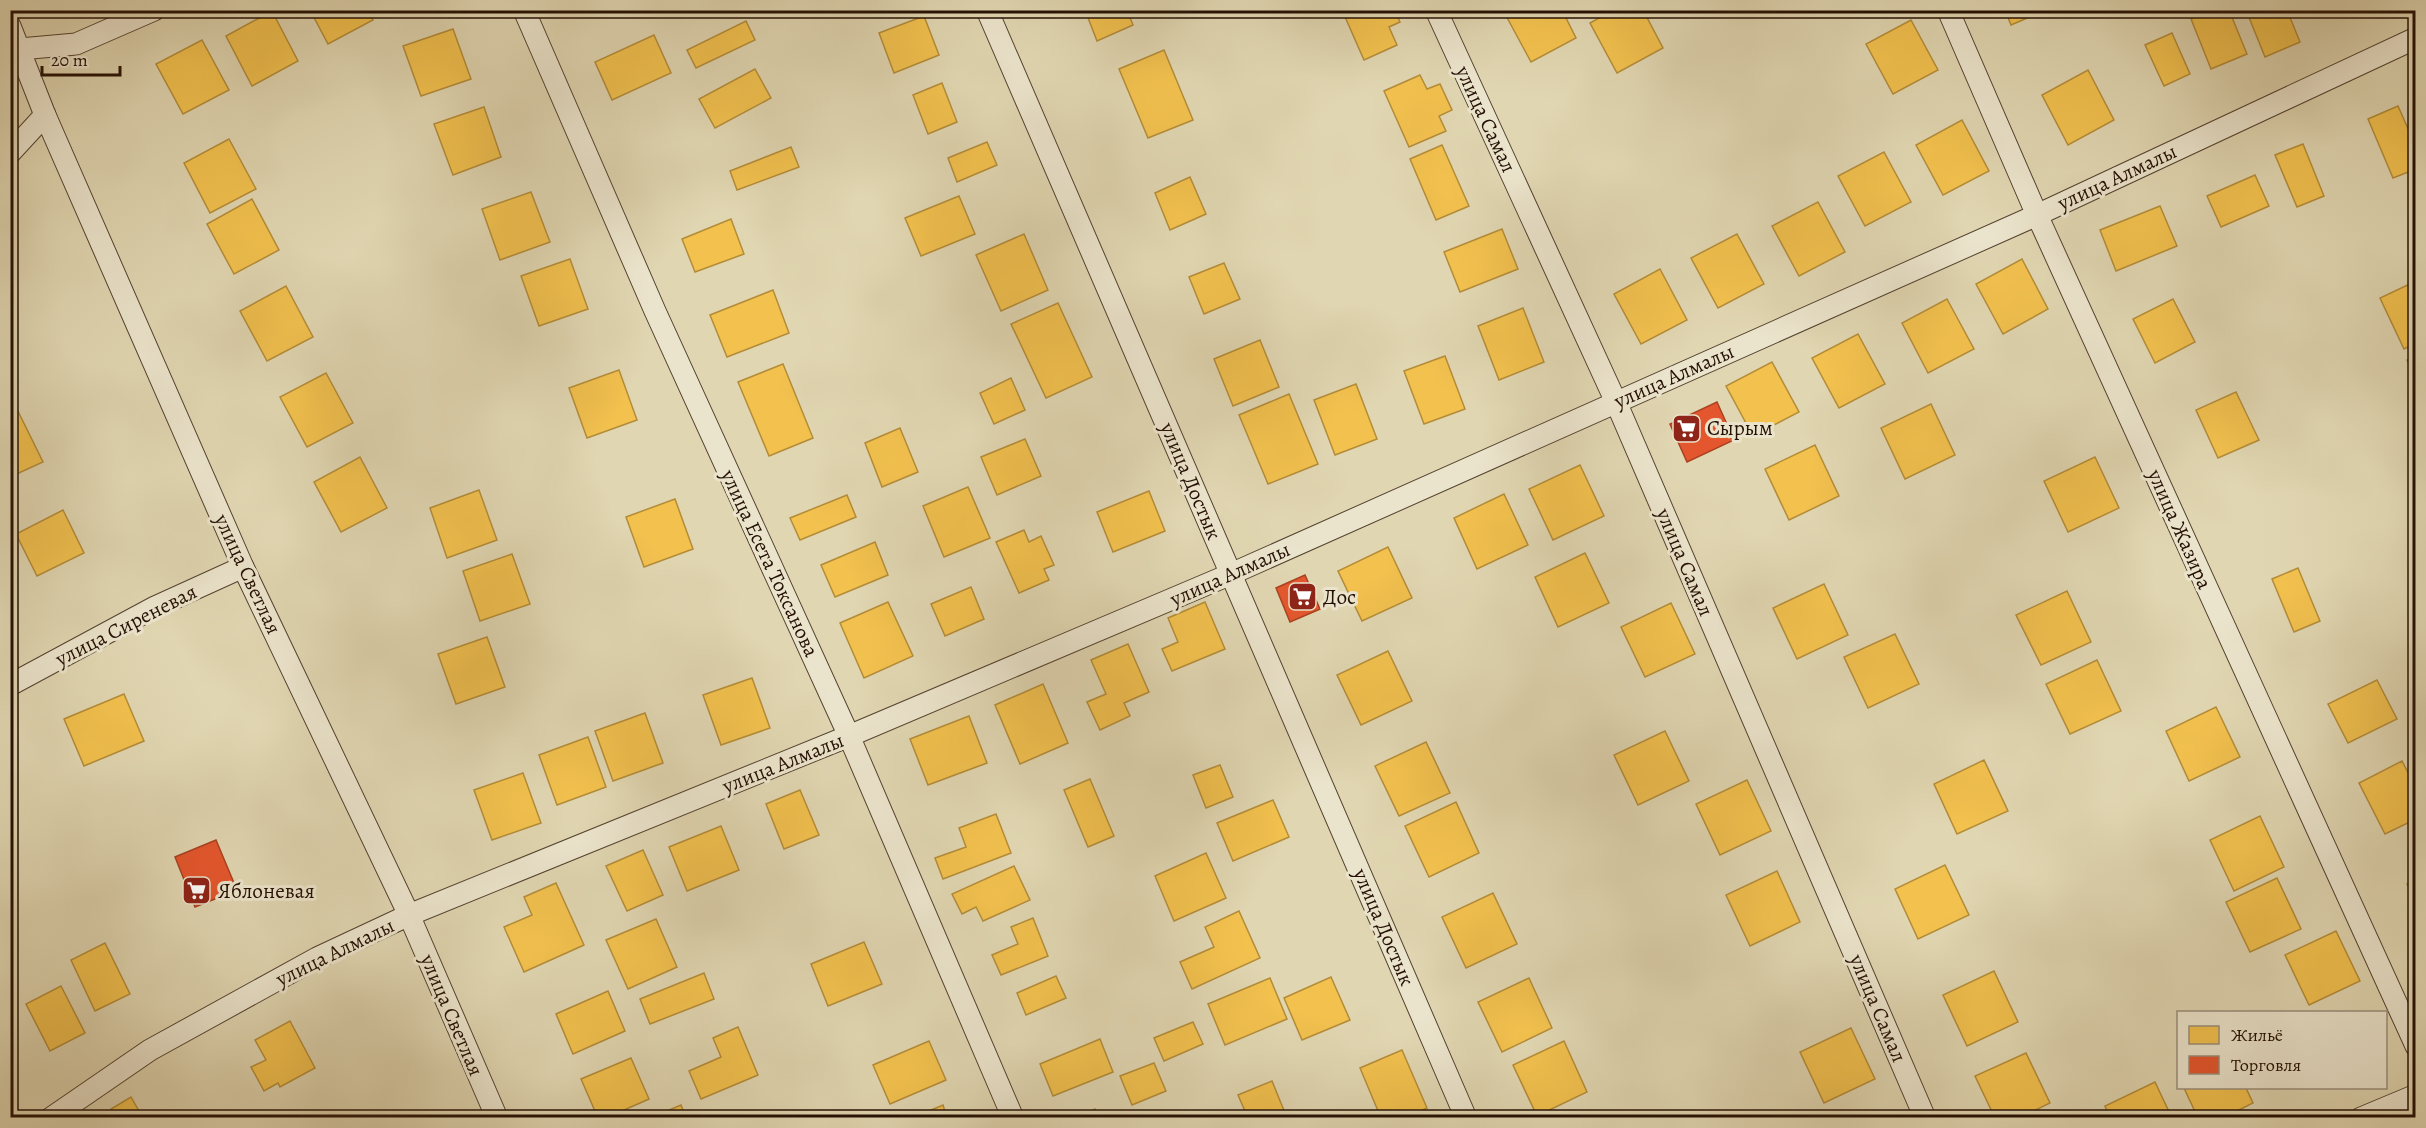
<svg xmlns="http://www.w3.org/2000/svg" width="2426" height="1128" viewBox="0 0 2426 1128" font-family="Alegreya,serif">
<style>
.homes{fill:#f2c14e;stroke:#b48c38;stroke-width:1.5}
.shops{fill:#e4572e;stroke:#aa4221;stroke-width:1.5}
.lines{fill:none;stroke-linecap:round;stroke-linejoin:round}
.minor-casing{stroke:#53422f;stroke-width:23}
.minor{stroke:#ebe4cc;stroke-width:21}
.labels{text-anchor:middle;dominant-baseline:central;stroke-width:6;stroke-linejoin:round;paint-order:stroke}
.street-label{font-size:21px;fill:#241004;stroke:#ebe4cc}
.poi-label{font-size:21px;fill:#241004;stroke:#ebe4cc;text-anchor:start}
</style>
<rect width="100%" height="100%" fill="#e0d6b1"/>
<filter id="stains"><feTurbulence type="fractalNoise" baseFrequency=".00333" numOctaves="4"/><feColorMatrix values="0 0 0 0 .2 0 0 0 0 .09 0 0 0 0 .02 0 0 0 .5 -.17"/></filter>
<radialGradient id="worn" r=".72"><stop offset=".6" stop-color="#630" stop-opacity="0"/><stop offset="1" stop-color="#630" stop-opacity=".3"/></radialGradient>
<g class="homes">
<polygon points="310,10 368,10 373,20 328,44"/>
<polygon points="1085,10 1127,10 1133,25 1097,41"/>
<polygon points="1342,10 1395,10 1400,22 1389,27 1397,45 1364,60"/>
<polygon points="1506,10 1562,10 1576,38 1531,62 1504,12"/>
<polygon points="1613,10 1643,10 1663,48 1617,73 1590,23"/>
<polygon points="2005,10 2046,10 2011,25"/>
<polygon points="2212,10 2229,10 2247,54 2211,69 2191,19"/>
<polygon points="2246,10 2287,10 2300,42 2265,57"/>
<polygon points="272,11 298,61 252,86 226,36"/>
<polygon points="924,16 939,55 894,73 879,33"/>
<polygon points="1911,20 1938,70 1893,94 1866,44"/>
<polygon points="746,21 755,40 696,68 687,50"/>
<polygon points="453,29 471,79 421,96 403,46"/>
<polygon points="2172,33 2190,74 2164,86 2145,45"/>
<polygon points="654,35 671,73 612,100 595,62"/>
<polygon points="202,40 229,90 183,114 156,64"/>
<polygon points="1164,50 1193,120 1148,138 1119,69"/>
<polygon points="755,69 771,98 715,128 699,99"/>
<polygon points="2088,70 2114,120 2068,145 2042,95"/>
<polygon points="1420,75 1427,89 1440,84 1452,110 1439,116 1446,131 1409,147 1384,91"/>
<polygon points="942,83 957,122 928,134 913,95"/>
<polygon points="2398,106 2416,147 2416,169 2393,178 2368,119"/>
<polygon points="484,107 501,157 453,175 434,124"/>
<polygon points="1962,120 1989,171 1943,195 1916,145"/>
<polygon points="229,139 256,189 210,213 184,163"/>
<polygon points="987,142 997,165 957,182 948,158"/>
<polygon points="2303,144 2324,196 2297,207 2275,155"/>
<polygon points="1442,145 1469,206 1436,220 1410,159"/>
<polygon points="791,147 799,167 737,190 730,171"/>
<polygon points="1884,152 1911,202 1865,226 1838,176"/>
<polygon points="2255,175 2269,206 2221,227 2207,196"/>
<polygon points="1190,177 1206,214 1170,230 1155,193"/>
<polygon points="531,192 550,242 500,260 482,209"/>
<polygon points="959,196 975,234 921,256 905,218"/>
<polygon points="252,199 279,250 234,274 207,224"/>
<polygon points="1818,202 1845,252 1799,276 1772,226"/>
<polygon points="2160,206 2177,246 2116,271 2100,230"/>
<polygon points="731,219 744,254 695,272 682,239"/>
<polygon points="1502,229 1518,269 1460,292 1444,252"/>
<polygon points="1024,234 1048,290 1001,311 976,255"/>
<polygon points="1737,234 1764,284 1718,308 1691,258"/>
<polygon points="570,259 588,309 539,326 521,276"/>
<polygon points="2022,259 2048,309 2003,334 1976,284"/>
<polygon points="1224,263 1240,299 1204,314 1189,277"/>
<polygon points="1660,269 1687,320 1641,344 1614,294"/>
<polygon points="2416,281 2416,343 2404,349 2380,298"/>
<polygon points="286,286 313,337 267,361 240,311"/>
<polygon points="773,290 789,333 727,357 710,315"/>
<polygon points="1947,299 1974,349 1928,373 1902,323"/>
<polygon points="2173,299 2195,342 2155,363 2133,319"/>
<polygon points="1058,303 1092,377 1046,398 1011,324"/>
<polygon points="1523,308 1544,362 1499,380 1478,326"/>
<polygon points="1858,334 1885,384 1839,408 1812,358"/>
<polygon points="1260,340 1279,387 1233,406 1214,359"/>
<polygon points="1445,356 1465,409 1424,424 1404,371"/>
<polygon points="2416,356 2416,378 2407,360"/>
<polygon points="1772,362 1799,412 1753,436 1726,386"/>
<polygon points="783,364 813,438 769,456 738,382"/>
<polygon points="619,370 637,420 587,438 569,388"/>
<polygon points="326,373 353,423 307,447 280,397"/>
<polygon points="1011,378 1025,410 994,424 980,393"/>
<polygon points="1356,384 1377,439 1335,455 1314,400"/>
<polygon points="2236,392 2259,440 2218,458 2196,410"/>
<polygon points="1289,394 1318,464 1268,484 1239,415"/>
<polygon points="10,395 43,462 10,477"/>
<polygon points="1931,404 1955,455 1905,479 1881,428"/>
<polygon points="900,428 918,472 882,487 865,443"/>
<polygon points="1025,439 1041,476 997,495 981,457"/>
<polygon points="1815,445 1839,496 1789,520 1765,469"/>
<polygon points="360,457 387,508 341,532 314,482"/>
<polygon points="2095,457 2119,508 2068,532 2044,481"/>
<polygon points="1580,465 1604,516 1553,540 1529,489"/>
<polygon points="968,487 990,538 944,557 923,506"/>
<polygon points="479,490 497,540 447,558 430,508"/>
<polygon points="1149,491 1165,531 1113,552 1097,512"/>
<polygon points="1504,494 1528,545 1477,569 1454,518"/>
<polygon points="847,495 856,517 800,540 790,518"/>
<polygon points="675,499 693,549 644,567 626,517"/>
<polygon points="63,510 84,553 37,576 16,534"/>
<polygon points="1024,530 1029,542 1041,536 1054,565 1044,569 1049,580 1019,593 996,542"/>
<polygon points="875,542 888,575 835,597 821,565"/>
<polygon points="1388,547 1412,598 1362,621 1338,571"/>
<polygon points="1585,553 1609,603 1558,627 1535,577"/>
<polygon points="512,554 530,604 480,621 463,571"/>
<polygon points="2298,568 2320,621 2294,632 2272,579"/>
<polygon points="1824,584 1848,635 1797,659 1773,608"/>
<polygon points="971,587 984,619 945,636 931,604"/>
<polygon points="2067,591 2091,642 2041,665 2016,615"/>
<polygon points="888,602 913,656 864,678 840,623"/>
<polygon points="1205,602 1225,649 1172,671 1162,649 1178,642 1168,618"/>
<polygon points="1671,603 1695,654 1645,677 1621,627"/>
<polygon points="1895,634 1919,684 1868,708 1844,657"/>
<polygon points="487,637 505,687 456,704 438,654"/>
<polygon points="1128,644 1149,692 1124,703 1130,716 1100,730 1087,702 1106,694 1091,660"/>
<polygon points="1388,651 1412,701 1361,725 1337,675"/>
<polygon points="2097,660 2121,711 2070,734 2046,684"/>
<polygon points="752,678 770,728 721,745 703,695"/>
<polygon points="2377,680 2397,719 2348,743 2328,704"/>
<polygon points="1043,684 1068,743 1020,764 995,705"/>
<polygon points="124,694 144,741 84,766 64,719"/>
<polygon points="2216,707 2240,757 2189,781 2166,731"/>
<polygon points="645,713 663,763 613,781 595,731"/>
<polygon points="969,716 987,763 928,785 910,739"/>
<polygon points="1665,731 1689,781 1638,805 1614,755"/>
<polygon points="588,737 606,787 557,805 539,755"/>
<polygon points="1426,742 1450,793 1399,816 1375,766"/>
<polygon points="1984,760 2008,811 1957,834 1934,784"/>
<polygon points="2402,761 2416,788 2416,819 2385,834 2359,783"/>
<polygon points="1220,765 1233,797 1206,808 1193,775"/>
<polygon points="523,773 541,823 492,840 474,790"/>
<polygon points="1090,779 1114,836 1088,847 1064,790"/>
<polygon points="1747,780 1771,831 1720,855 1696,804"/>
<polygon points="800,790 819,835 784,849 766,804"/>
<polygon points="1273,800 1289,837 1233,861 1217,823"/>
<polygon points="1456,802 1479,853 1429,877 1405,826"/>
<polygon points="996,814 1011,853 943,879 935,858 966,847 959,828"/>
<polygon points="2260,816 2284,867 2234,891 2210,840"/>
<polygon points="721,826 739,870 687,891 669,847"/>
<polygon points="643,850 663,895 627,911 606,866"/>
<polygon points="1206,853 1226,898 1174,921 1155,876"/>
<polygon points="1945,865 1969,915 1918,939 1895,889"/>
<polygon points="1014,866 1030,900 983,921 976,907 962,914 952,894"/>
<polygon points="1777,871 1800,922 1750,946 1726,895"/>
<polygon points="2277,878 2301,929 2250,952 2226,902"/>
<polygon points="2416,879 2416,900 2407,884"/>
<polygon points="556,883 584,945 524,972 504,927 532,915 524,897"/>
<polygon points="1493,893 1517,944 1466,968 1442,917"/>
<polygon points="1239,911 1260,958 1192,989 1180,962 1214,947 1205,927"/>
<polygon points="1033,918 1048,956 1001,975 992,955 1018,944 1011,927"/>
<polygon points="656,919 677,967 628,989 606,940"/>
<polygon points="2336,931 2360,981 2309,1005 2285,955"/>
<polygon points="864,942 882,984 828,1006 811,964"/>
<polygon points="105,943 130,994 95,1011 71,960"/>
<polygon points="1994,971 2018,1022 1967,1046 1943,995"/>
<polygon points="704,973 714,999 650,1024 640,999"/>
<polygon points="1056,976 1066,998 1026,1015 1017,993"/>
<polygon points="1331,977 1350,1020 1302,1040 1284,998"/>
<polygon points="1270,978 1287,1019 1225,1045 1208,1004"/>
<polygon points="1529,978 1552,1028 1502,1052 1478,1002"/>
<polygon points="61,986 85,1033 50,1051 26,1004"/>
<polygon points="608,991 625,1031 573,1054 556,1014"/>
<polygon points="290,1021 315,1068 280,1087 278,1083 264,1091 251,1067 266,1060 255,1040"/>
<polygon points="1193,1022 1203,1044 1164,1061 1154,1038"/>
<polygon points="738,1027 758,1075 701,1099 689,1071 721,1057 713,1038"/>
<polygon points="1851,1028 1875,1079 1824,1103 1800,1052"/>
<polygon points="1100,1039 1113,1072 1053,1096 1040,1064"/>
<polygon points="929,1041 946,1080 890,1104 873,1065"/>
<polygon points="1564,1041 1587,1092 1537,1116 1513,1065"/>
<polygon points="10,1048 16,1056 10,1060"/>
<polygon points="1402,1050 1427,1108 1405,1118 1381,1118 1360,1068"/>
<polygon points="2026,1053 2050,1103 2019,1118 1995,1118 1975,1076"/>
<polygon points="631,1058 649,1099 606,1118 598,1118 581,1079"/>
<polygon points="1154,1063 1166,1091 1132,1105 1120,1076"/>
<polygon points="1272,1081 1287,1118 1248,1118 1238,1095"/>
<polygon points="2155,1082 2172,1118 2110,1118 2105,1106"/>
<polygon points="2184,1088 2246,1088 2253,1103 2223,1118 2198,1118"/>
<polygon points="131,1097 143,1118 116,1118 111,1109"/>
<polygon points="681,1105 686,1118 650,1118"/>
<polygon points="943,1105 947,1118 912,1118"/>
<polygon points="1095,1109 1099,1118 1076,1118"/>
<polygon points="1587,1111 1590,1118 1573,1118"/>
</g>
<g class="shops">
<polygon points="1717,402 1734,440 1687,462 1670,424"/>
<polygon points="1305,575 1320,609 1290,622 1276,588"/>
<polygon points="216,840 237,890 195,907 175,857"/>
</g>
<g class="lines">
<defs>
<g id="minor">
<polyline points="524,10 655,311 849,736 1013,1118"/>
<polyline points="987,10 1466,1118"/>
<polyline points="1436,10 1616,402 1925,1118"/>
<polyline points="1948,10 2037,215 2416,1046"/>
<polyline points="10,26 45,115 243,567 409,915 497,1118"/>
<polyline points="20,49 76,44 154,10"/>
<polyline points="10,153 45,115"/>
<polyline points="10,685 155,607 243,567"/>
<polyline points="51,1118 150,1050 317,958 409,915 849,736 1231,574 2037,215 2416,38"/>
<polyline points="2361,1118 2416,1095"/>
</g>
</defs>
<use href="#minor" class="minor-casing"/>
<use href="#minor" class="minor"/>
</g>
<defs>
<symbol id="supermarket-square" viewBox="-11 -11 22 22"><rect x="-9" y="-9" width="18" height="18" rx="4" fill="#8f2418" stroke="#ebe4cc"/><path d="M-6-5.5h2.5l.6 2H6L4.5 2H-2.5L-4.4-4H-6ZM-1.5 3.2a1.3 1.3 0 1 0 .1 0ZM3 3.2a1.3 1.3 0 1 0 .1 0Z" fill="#fff"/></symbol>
</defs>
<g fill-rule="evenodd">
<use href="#supermarket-square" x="1670" y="412" width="33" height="33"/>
<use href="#supermarket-square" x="1286" y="580" width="33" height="33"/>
<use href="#supermarket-square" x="180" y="874" width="33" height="33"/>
</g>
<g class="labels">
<g class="street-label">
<text transform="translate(1486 119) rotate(65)">улица Самал</text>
<text transform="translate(2117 177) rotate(-25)">улица Алмалы</text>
<text transform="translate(1674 376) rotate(-24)">улица Алмалы</text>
<text transform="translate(1191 481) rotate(67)">улица Достык</text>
<text transform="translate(2180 529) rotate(66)">улица Жазира</text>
<text transform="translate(1685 562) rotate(67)">улица Самал</text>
<text transform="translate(770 563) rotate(65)">улица Есета Токсанова</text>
<text transform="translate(248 574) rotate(65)">улица Светлая</text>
<text transform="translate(1230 574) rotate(-24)">улица Алмалы</text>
<text transform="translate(126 625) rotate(-27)">улица Сиреневая</text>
<text transform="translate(783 763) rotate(-22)">улица Алмалы</text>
<text transform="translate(1384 927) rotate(67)">улица Достык</text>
<text transform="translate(335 952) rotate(-26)">улица Алмалы</text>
<text transform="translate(1878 1008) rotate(67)">улица Самал</text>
<text transform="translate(452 1015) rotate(67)">улица Светлая</text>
</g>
<g class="poi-label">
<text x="1707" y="428">Сырым</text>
<text x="1323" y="597">Дос</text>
<text x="218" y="891">Яблоневая</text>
</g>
</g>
<rect width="2426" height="1128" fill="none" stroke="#e0d6b1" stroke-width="36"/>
<rect x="12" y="12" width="2402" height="1104" fill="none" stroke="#241004" stroke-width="3"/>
<rect x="18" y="18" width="2390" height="1092" fill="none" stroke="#241004" stroke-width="1.5"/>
<rect x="2177" y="1011" width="210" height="78" fill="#ebe4cc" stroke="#9b8f7c" stroke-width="1.5"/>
<rect x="2189" y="1026" width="30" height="18" fill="#f2c14e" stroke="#9b8f7c" stroke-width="1.5"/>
<text x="2231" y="1041" font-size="18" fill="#241004">Жильё</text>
<rect x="2189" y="1056" width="30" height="18" fill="#e4572e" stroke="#9b8f7c" stroke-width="1.5"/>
<text x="2231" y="1071" font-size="18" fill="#241004">Торговля</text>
<path d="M42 66v9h78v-9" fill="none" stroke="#241004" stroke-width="3"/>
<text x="51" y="66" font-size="18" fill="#241004" stroke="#ebe4cc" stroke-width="4.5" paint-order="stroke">20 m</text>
<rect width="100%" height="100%" filter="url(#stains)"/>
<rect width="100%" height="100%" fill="url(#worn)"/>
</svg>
